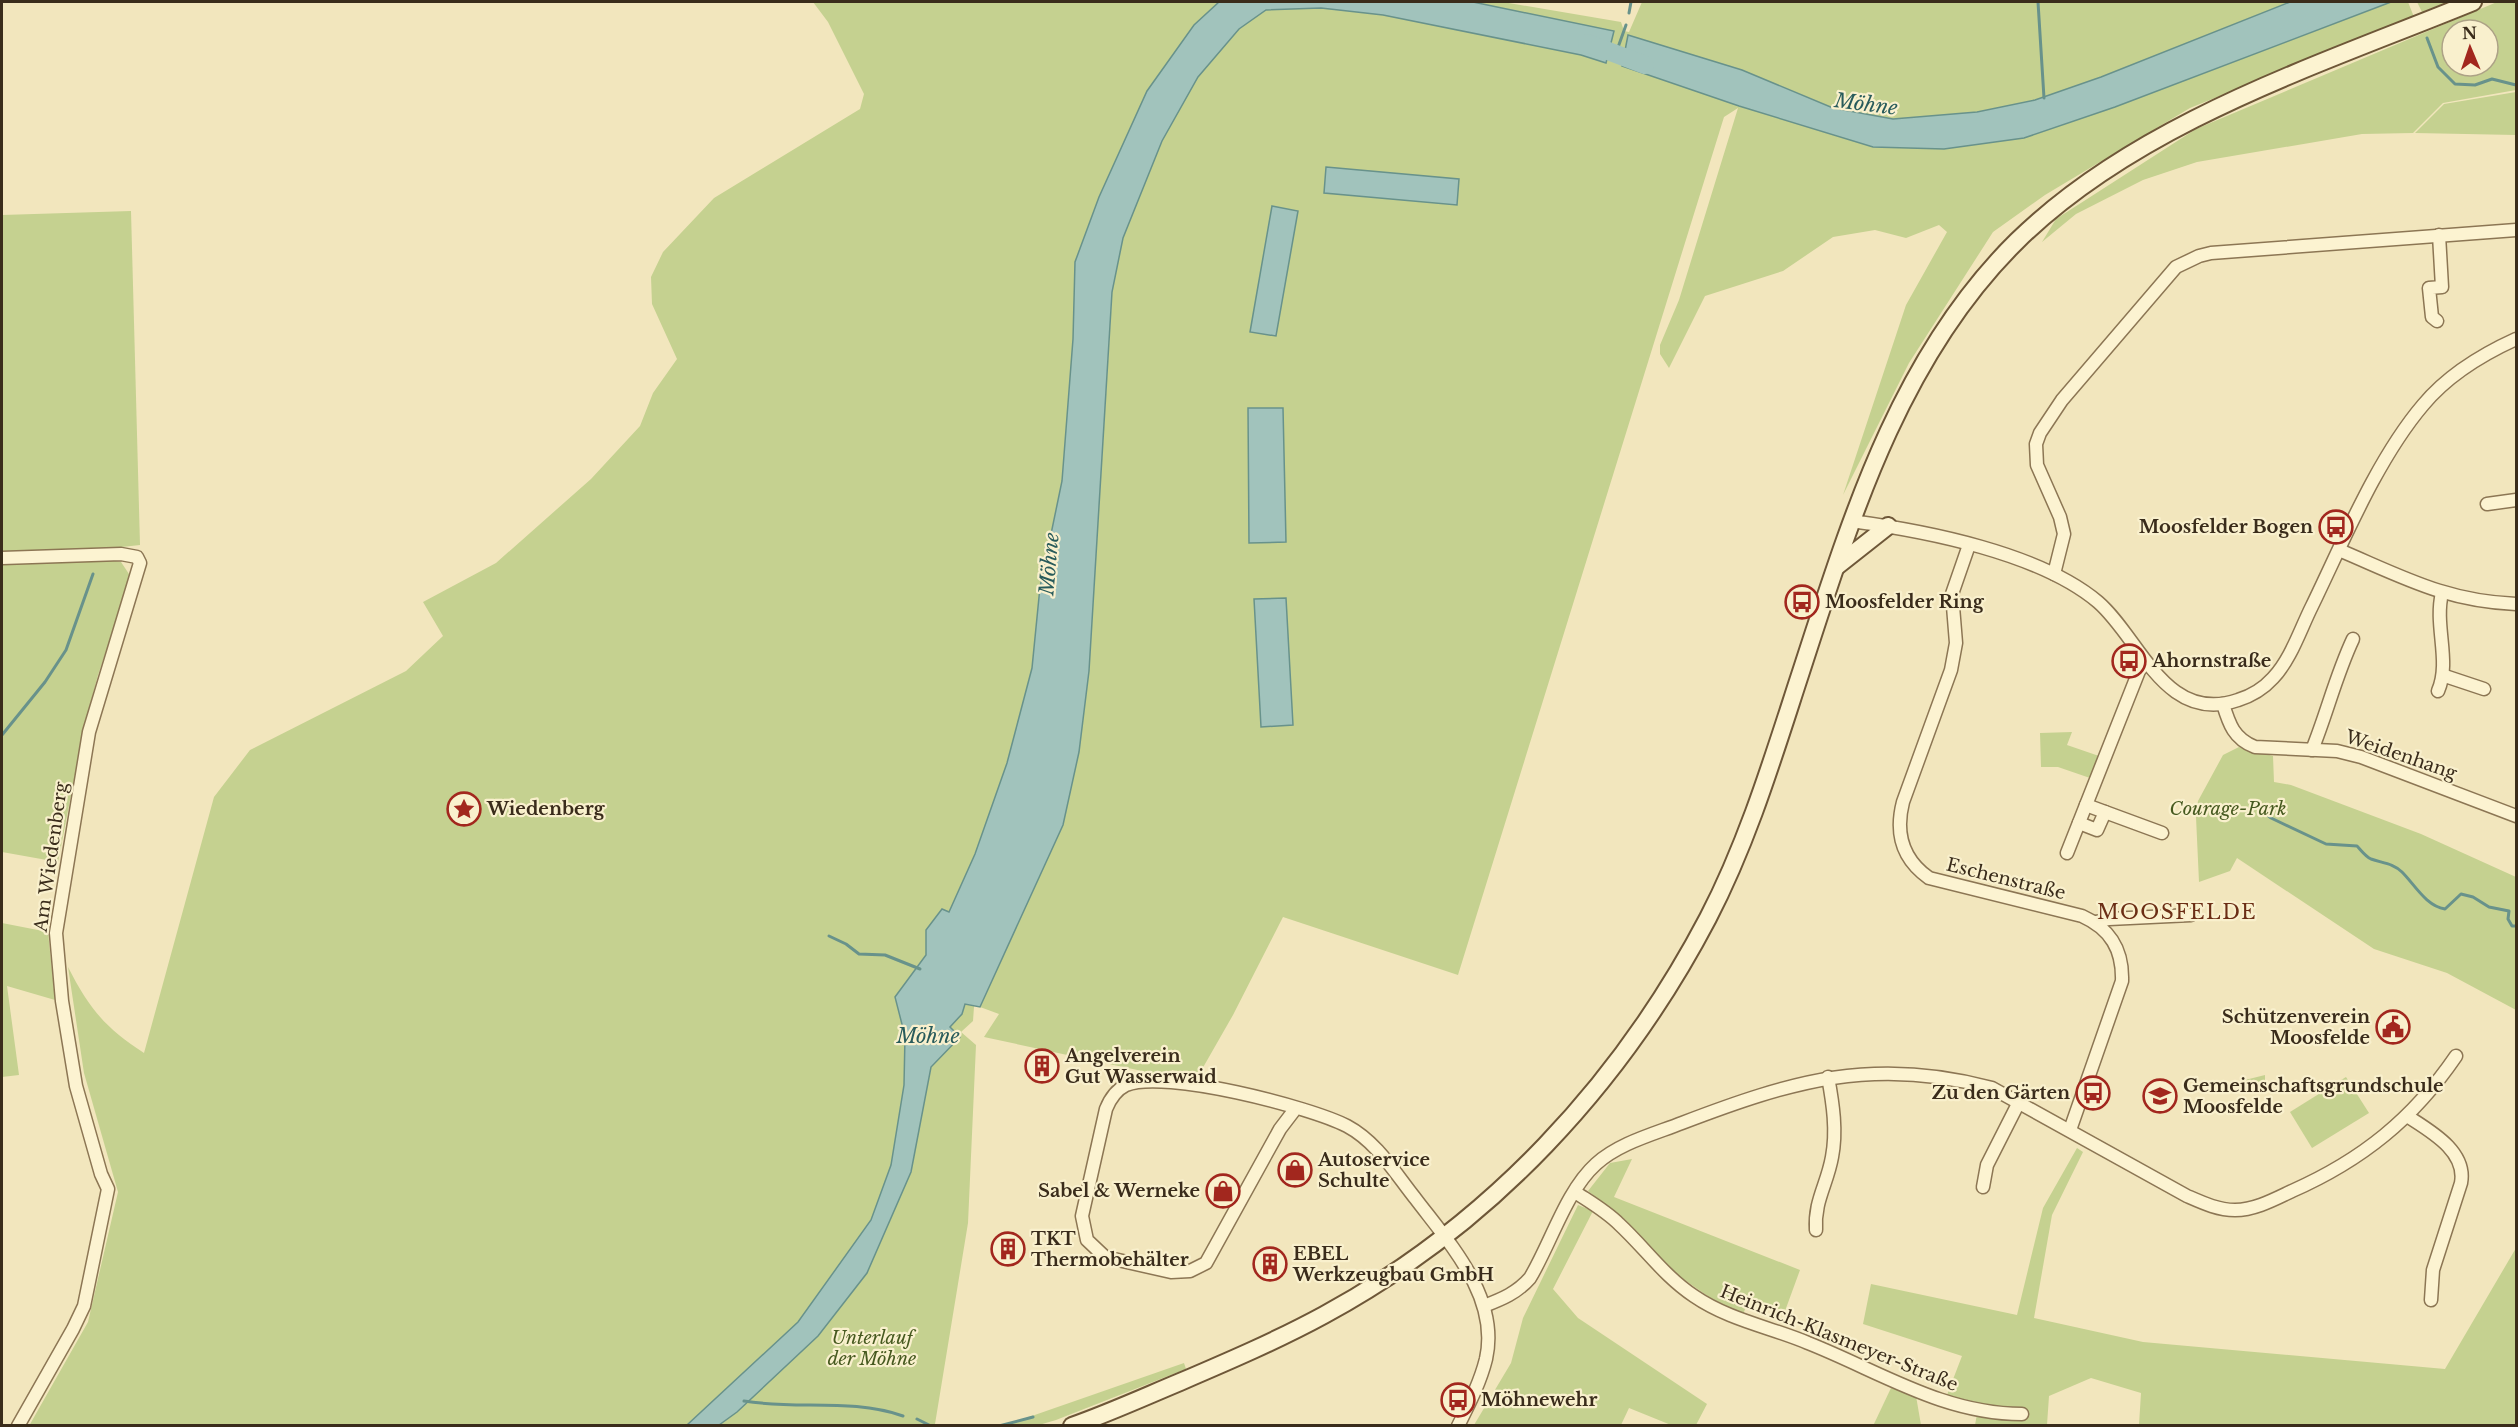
<svg xmlns="http://www.w3.org/2000/svg" width="2518" height="1427" viewBox="0 0 2518 1427" font-family="'Libre Baskerville',serif">
<style>
.green{fill:#c5d190;fill-rule:evenodd}
.water{fill:#a1c3bc;stroke:#68928b;stroke-width:1.5}
.lines{fill:none;stroke-linecap:round;stroke-linejoin:round}
.stream{stroke:#68928b;stroke-width:3}
.river{stroke:#a1c3bc;stroke-width:18}
.minor-casing{stroke:#8c7654;stroke-width:15}
.secondary-casing{stroke:#6e5738;stroke-width:20}
.minor{stroke:#fcf3d1;stroke-width:12}
.secondary{stroke:#fcf3d1;stroke-width:16}
.labels{text-anchor:middle;dominant-baseline:central;stroke-width:4.5;stroke-linejoin:round;paint-order:stroke}
.poi-label{font-size:18px;font-weight:bold;fill:#3a2c1b;stroke:#f9f0cd;text-anchor:start}
.street-label{font-size:18px;fill:#3a2c1b;stroke:#f9f0cd}
.park-label{font-size:18px;font-style:italic;fill:#46591f;stroke:#f9f0cd}
.water-label{font-size:20px;font-style:italic;fill:#285b5b;stroke:#f9f0cd}
.neighbourhood-label{font-size:20px;letter-spacing:1.5px;fill:#6b2e15;stroke:#f9f0cd}
</style>
<rect width="100%" height="100%" fill="#f2e6bd"/>
<g class="green">
<path d="M 813,2 L 1503,2 L 1621,22 L 1624,31 L 1629,32 L 1642,2 L 2290,2 L 2101,77 L 2035,100 L 1977,112 L 1893,119 L 1833,108 L 1742,70 L 1634,38 L 1835,128 L 2115,107 L 2391,2 L 2408,2 L 2414,17 L 2190,108 L 2045,195 L 1993,232 L 1909,363 L 1843,495 L 1906,305 L 1947,232 L 1939,225 L 1906,238 L 1875,230 L 1833,237 L 1783,271 L 1705,296 L 1669,368 L 1660,354 L 1660,345 L 1679,300 L 1738,108 L 1724,117 L 1458,975 L 1283,917 L 1233,1015 L 1197,1078 L 1172,1070 L 1170,1077 L 984,1037 L 999,1014 L 980,1007 L 1062,825 L 1079,752 L 1089,671 L 1112,296 L 1016,919 L 974,1007 L 973,1021 L 961,1032 L 976,1045 L 968,1223 L 935,1424 L 942,1425 L 29,1426 L 88,1322 L 118,1192 L 84,1073 L 68,967 C 89,1008 105,1028 144,1053 L 214,797 L 250,750 L 406,671 L 443,636 L 423,602 L 496,563 L 591,479 L 640,426 L 653,393 L 677,359 L 652,304 L 651,277 L 663,252 L 714,198 L 860,109 L 864,94 L 828,22 ZM 1070,378 L 1073,432 L 1034,656 L 1040,587 L 1062,481 Z"/>
<polygon points="2417,2 2447,2 2422,12"/>
<path d="M 2497,2 L 2516,2 L 2516,90 L 2443,103 L 2413,133 L 2362,134 L 2197,162 L 2143,180 L 2076,214 L 2042,242 L 2056,219 L 2196,129 ZM 2452,30 L 2488,30 L 2488,66 L 2452,66 Z"/>
<polygon points="2516,92 2516,135 2415,133 2444,104"/>
<polygon points="131,211 140,545 68,553 2,555 2,215"/>
<polygon points="104,559 121,562 131,577 98,675 85,723 58,862 2,852 2,562"/>
<polygon points="2072,732 2067,745 2099,756 2090,778 2058,767 2041,767 2040,733"/>
<polygon points="2239,747 2273,756 2274,782 2291,785 2421,834 2516,877 2516,1010 2447,973 2374,949 2237,858 2230,871 2199,882 2196,817 2198,801 2223,755"/>
<polygon points="2,923 48,932 55,1000 7,986 19,1075 2,1077"/>
<polygon points="2265,1075 2265,1086 2262,1091 2254,1093 2246,1089 2245,1080"/>
<polygon points="2346,1077 2369,1113 2312,1148 2290,1112"/>
<polygon points="2077,1148 2083,1152 2052,1215 2034,1318 2143,1342 2445,1369 2516,1248 2516,1425 2139,1425 2141,1393 2091,1378 2049,1396 2047,1425 1975,1425 1979,1403 1947,1395 1962,1356 1863,1324 1871,1284 2017,1315 2043,1208"/>
<polygon points="1632,1159 1614,1197 1800,1270 1785,1311 1748,1300 1743,1315 1719,1304 1666,1267 1623,1218 1588,1191 1610,1163"/>
<polygon points="1578,1205 1593,1211 1553,1289 1578,1318 1707,1404 1696,1425 1671,1425 1629,1408 1621,1425 1474,1425 1511,1363 1523,1318"/>
<polygon points="1184,1363 1186,1369 1056,1420 1039,1425 1006,1425"/>
<polygon points="1891,1388 1916,1396 1921,1425 1873,1426"/>
</g>
<g class="water">
<polygon points="1219,2 1473,2 1614,31 1606,63 1581,55 1383,15 1321,8 1266,10 1239,29 1198,77 1162,141 1123,238 1112,292 1089,671 1079,752 1063,825 980,1007 965,1004 962,1014 950,1027 960,1037 931,1067 911,1172 867,1273 818,1336 737,1412 719,1425 687,1425 798,1322 871,1220 891,1165 904,1085 905,1036 895,997 926,955 926,930 942,909 949,912 975,854 1007,763 1032,668 1040,587 1062,481 1073,339 1075,262 1099,197 1147,91 1194,25"/>
<polygon points="2290,2 2391,2 2115,107 2024,138 1944,149 1873,147 1739,106 1622,66 1628,35 1742,70 1833,108 1893,119 1977,112 2035,100 2101,77"/>
<polygon points="1326,167 1459,179 1457,205 1324,193"/>
<polygon points="1272,206 1298,211 1276,336 1250,332"/>
<polygon points="1248,408 1283,408 1286,542 1249,543"/>
<polygon points="1286,598 1293,725 1261,727 1254,599"/>
</g>
<g class="lines">
<g class="stream">
<polyline points="2038,2 2044,98"/>
<polyline points="1629,13 1631,2"/>
<polyline points="2427,38 2438,67 2455,84 2475,85 2492,79 2516,85"/>
<polyline points="1616,53 1626,25"/>
<polyline points="2,735 45,682 66,650 93,574"/>
<path d="M 2263,811 L 2271,818 L 2326,844 L 2357,846 C 2361,850 2365,856 2371,859 C 2382,863 2393,863 2402,872 C 2415,885 2426,906 2445,909 L 2461,894 L 2473,897 L 2489,907 L 2509,911 L 2508,919 L 2512,926 L 2516,926"/>
<polyline points="829,936 846,944 859,954 885,955 920,969"/>
<path d="M 744,1401 C 797,1410 851,1398 903,1416"/>
<polyline points="917,1419 931,1426"/>
<polyline points="999,1426 1033,1417"/>
</g>
<polyline class="river" points="1587,43 1645,65"/>
<defs>
<g id="minor">
<polyline points="2437,321 2432,317 2429,288 2442,287 2439,235"/>
<polyline points="2487,504 2516,500"/>
<path d="M 1851,521 C 1926,531 2040,553 2098,602 C 2140,638 2165,725 2238,700 C 2251,696 2263,689 2273,678 C 2291,659 2300,630 2312,606 C 2343,542 2377,459 2423,405 C 2447,376 2483,354 2516,339"/>
<path d="M 1969,545 L 1952,594 L 1956,643 L 1951,670 L 1903,802 C 1895,833 1902,859 1929,878 L 2082,916 C 2111,929 2123,950 2122,981 L 2070,1130"/>
<path d="M 2339,550 C 2403,577 2445,601 2516,604"/>
<polyline points="2,558 121,554 137,557 140,563 89,732 56,933 62,1001 76,1086 101,1174 108,1189 84,1306 73,1329 18,1426"/>
<polyline points="2054,574 2064,534 2060,517 2037,465 2036,444 2040,433 2062,400 2176,267 2199,256 2211,253 2516,230"/>
<polyline points="2445,676 2484,689"/>
<path d="M 2438,691 C 2451,661 2434,626 2442,593"/>
<path d="M 2223,704 C 2229,724 2234,739 2255,747 L 2337,751 L 2361,757 L 2516,816"/>
<path d="M 2312,750 C 2327,713 2336,675 2353,639"/>
<polyline points="2086,805 2162,833"/>
<polyline points="2079,823 2097,830 2105,812"/>
<polyline points="2067,853 2139,671 2146,662"/>
<polyline points="2096,922 2109,919 2191,915"/>
<path d="M 1296,1108 L 1280,1129 L 1206,1263 L 1190,1271 L 1171,1272 L 1105,1257 L 1087,1240 L 1082,1216 L 1106,1109 C 1110,1099 1116,1090 1126,1085 C 1164,1069 1310,1107 1347,1126 C 1377,1142 1395,1173 1415,1198 C 1449,1243 1500,1297 1486,1359 C 1480,1383 1469,1404 1458,1426"/>
<path d="M 2407,1116 C 2430,1131 2467,1151 2461,1183 L 2433,1270 L 2431,1300"/>
<polyline points="1983,1187 1987,1165 2019,1102"/>
<path d="M 1575,1192 C 1590,1202 1606,1211 1619,1224 C 1645,1248 1664,1276 1694,1296 C 1729,1320 1770,1327 1808,1343 C 1879,1371 1943,1414 2022,1414"/>
<path d="M 1816,1230 C 1814,1201 1827,1185 1832,1157 C 1837,1131 1833,1104 1828,1077"/>
<path d="M 1484,1306 C 1502,1299 1517,1293 1530,1278 C 1551,1243 1566,1191 1596,1164 C 1619,1143 1654,1134 1682,1123 C 1792,1081 1874,1056 1992,1088 L 2187,1196 C 2203,1203 2218,1210 2235,1210 C 2255,1210 2275,1199 2292,1191 C 2362,1160 2413,1119 2456,1056"/>
</g>
<g id="secondary">
<polyline points="1836,567 1888,526"/>
<path d="M 1072,1426 C 1109,1413 1144,1397 1180,1382 C 1229,1361 1278,1340 1324,1315 C 1490,1225 1621,1084 1708,918 C 1747,843 1772,761 1798,681 C 1849,525 1897,359 2017,241 C 2138,122 2319,65 2473,2"/>
</g>
</defs>
<use href="#minor" class="minor-casing"/>
<use href="#secondary" class="secondary-casing"/>
<use href="#minor" class="minor"/>
<use href="#secondary" class="secondary"/>
</g>
<defs>
<symbol id="bus-ring" viewBox="-11 -11 22 22"><circle r="9.5" fill="#f9f0cd" stroke="#a2271e" stroke-width="1.5"/><path d="M-5-6H5V4H4V6H2V4H-2V6H-4V4H-5ZM-3.5-4V0h7V-4ZM-3.5 1.2v1.5H-2V1.2ZM2 1.2v1.5H3.5V1.2Z" fill="#a2271e"/></symbol>
<symbol id="sight-ring" viewBox="-11 -11 22 22"><circle r="9.5" fill="#f9f0cd" stroke="#a2271e" stroke-width="1.5"/><path d="M0-6L1.8-2.2L6-1.7L2.9 1.2L3.7 5.4L0 3.3L-3.7 5.4L-2.9 1.2L-6-1.7L-1.8-2.2Z" fill="#a2271e"/></symbol>
<symbol id="civic-ring" viewBox="-11 -11 22 22"><circle r="9.5" fill="#f9f0cd" stroke="#a2271e" stroke-width="1.5"/><path d="M-.6-6.5H3V-4.5H.6V-3L4-1V1h2V6H-6V1h2V-1L-.6-3ZM-1.2 2.5V6h2.4V2.5Z" fill="#a2271e"/></symbol>
<symbol id="building-ring" viewBox="-11 -11 22 22"><circle r="9.5" fill="#f9f0cd" stroke="#a2271e" stroke-width="1.5"/><path d="M-4-6H4V6H1V3H-1V6H-4ZM-2.5-4.3h1.7v1.8h-1.7ZM.8-4.3h1.7v1.8H.8ZM-2.5-1h1.7V.8h-1.7ZM.8-1h1.7V.8H.8Z" fill="#a2271e"/></symbol>
<symbol id="school-ring" viewBox="-11 -11 22 22"><circle r="9.5" fill="#f9f0cd" stroke="#a2271e" stroke-width="1.5"/><path d="M0-5L7-2L0 1L-7-2ZM-4 1L0 2.5L4 1V4Q0 6-4 4Z" fill="#a2271e"/></symbol>
<symbol id="shop-ring" viewBox="-11 -11 22 22"><circle r="9.5" fill="#f9f0cd" stroke="#a2271e" stroke-width="1.5"/><path d="M-5-2.5h2.3a2.7 3.5 0 0 1 5.4 0H5L5.5 6h-11ZM-1.5-2.5h3a1.5 2.3 0 0 0-3 0Z" fill="#a2271e"/></symbol>
</defs>
<g fill-rule="evenodd">
<use href="#bus-ring" x="2317" y="508" width="38" height="38"/>
<use href="#bus-ring" x="1783" y="583" width="38" height="38"/>
<use href="#bus-ring" x="2110" y="642" width="38" height="38"/>
<use href="#sight-ring" x="445" y="790" width="38" height="38"/>
<use href="#civic-ring" x="2374" y="1008" width="38" height="38"/>
<use href="#building-ring" x="1023" y="1047" width="38" height="38"/>
<use href="#bus-ring" x="2074" y="1074" width="38" height="38"/>
<use href="#school-ring" x="2141" y="1077" width="38" height="38"/>
<use href="#shop-ring" x="1276" y="1151" width="38" height="38"/>
<use href="#shop-ring" x="1204" y="1172" width="38" height="38"/>
<use href="#building-ring" x="989" y="1230" width="38" height="38"/>
<use href="#building-ring" x="1251" y="1245" width="38" height="38"/>
<use href="#bus-ring" x="1439" y="1381" width="38" height="38"/>
</g>
<g class="labels">
<g class="poi-label">
<text x="2313" y="527" text-anchor="end">Moosfelder Bogen</text>
<text x="1825" y="602">Moosfelder Ring</text>
<text x="2152" y="661">Ahornstraße</text>
<text x="487" y="809">Wiedenberg</text>
<text x="2370" y="1017" text-anchor="end">Schützenverein<tspan x="2370" dy="21">Moosfelde</tspan></text>
<text x="1065" y="1056">Angelverein<tspan x="1065" dy="21">Gut Wasserwaid</tspan></text>
<text x="2183" y="1086">Gemeinschaftsgrundschule<tspan x="2183" dy="21">Moosfelde</tspan></text>
<text x="2070" y="1093" text-anchor="end">Zu den Gärten</text>
<text x="1318" y="1160">Autoservice<tspan x="1318" dy="21">Schulte</tspan></text>
<text x="1200" y="1191" text-anchor="end">Sabel &amp; Werneke</text>
<text x="1031" y="1239">TKT<tspan x="1031" dy="21">Thermobehälter</tspan></text>
<text x="1293" y="1254">EBEL<tspan x="1293" dy="21">Werkzeugbau GmbH</tspan></text>
<text x="1481" y="1400">Möhnewehr</text>
</g>
<g class="street-label">
<text transform="translate(2401 755) rotate(19)">Weidenhang</text>
<text transform="translate(51 857) rotate(-82)">Am Wiedenberg</text>
<text transform="translate(2006 879) rotate(14)">Eschenstraße</text>
<text transform="translate(1839 1338) rotate(22)">Heinrich-Klasmeyer-Straße</text>
</g>
<g class="park-label">
<text x="2228" y="809">Courage-Park</text>
<text x="872" y="1338">Unterlauf<tspan x="872" dy="21">der Möhne</tspan></text>
</g>
<g class="water-label">
<text transform="translate(1866 104) rotate(7)">Möhne</text>
<text transform="translate(1049 564) rotate(-85)">Möhne</text>
<text x="928" y="1036">Möhne</text>
</g>
<g class="neighbourhood-label">
<text x="2177" y="912">MOOSFELDE</text>
</g>
</g>
<rect width="2518" height="1427" fill="none" stroke="#3a2c1b" stroke-width="6"/>
<g transform="translate(2470 48) rotate(358)"><circle r="28" fill="#f9f0cd" stroke="#ada286" stroke-width="1.5"/>
<path d="M0-4.5L10 22L0 15L-10 22Z" fill="#a2271e"/>
<text y="-9" font-size="16" font-weight="bold" text-anchor="middle" fill="#3a2c1b">N</text>
</g>
</svg>
